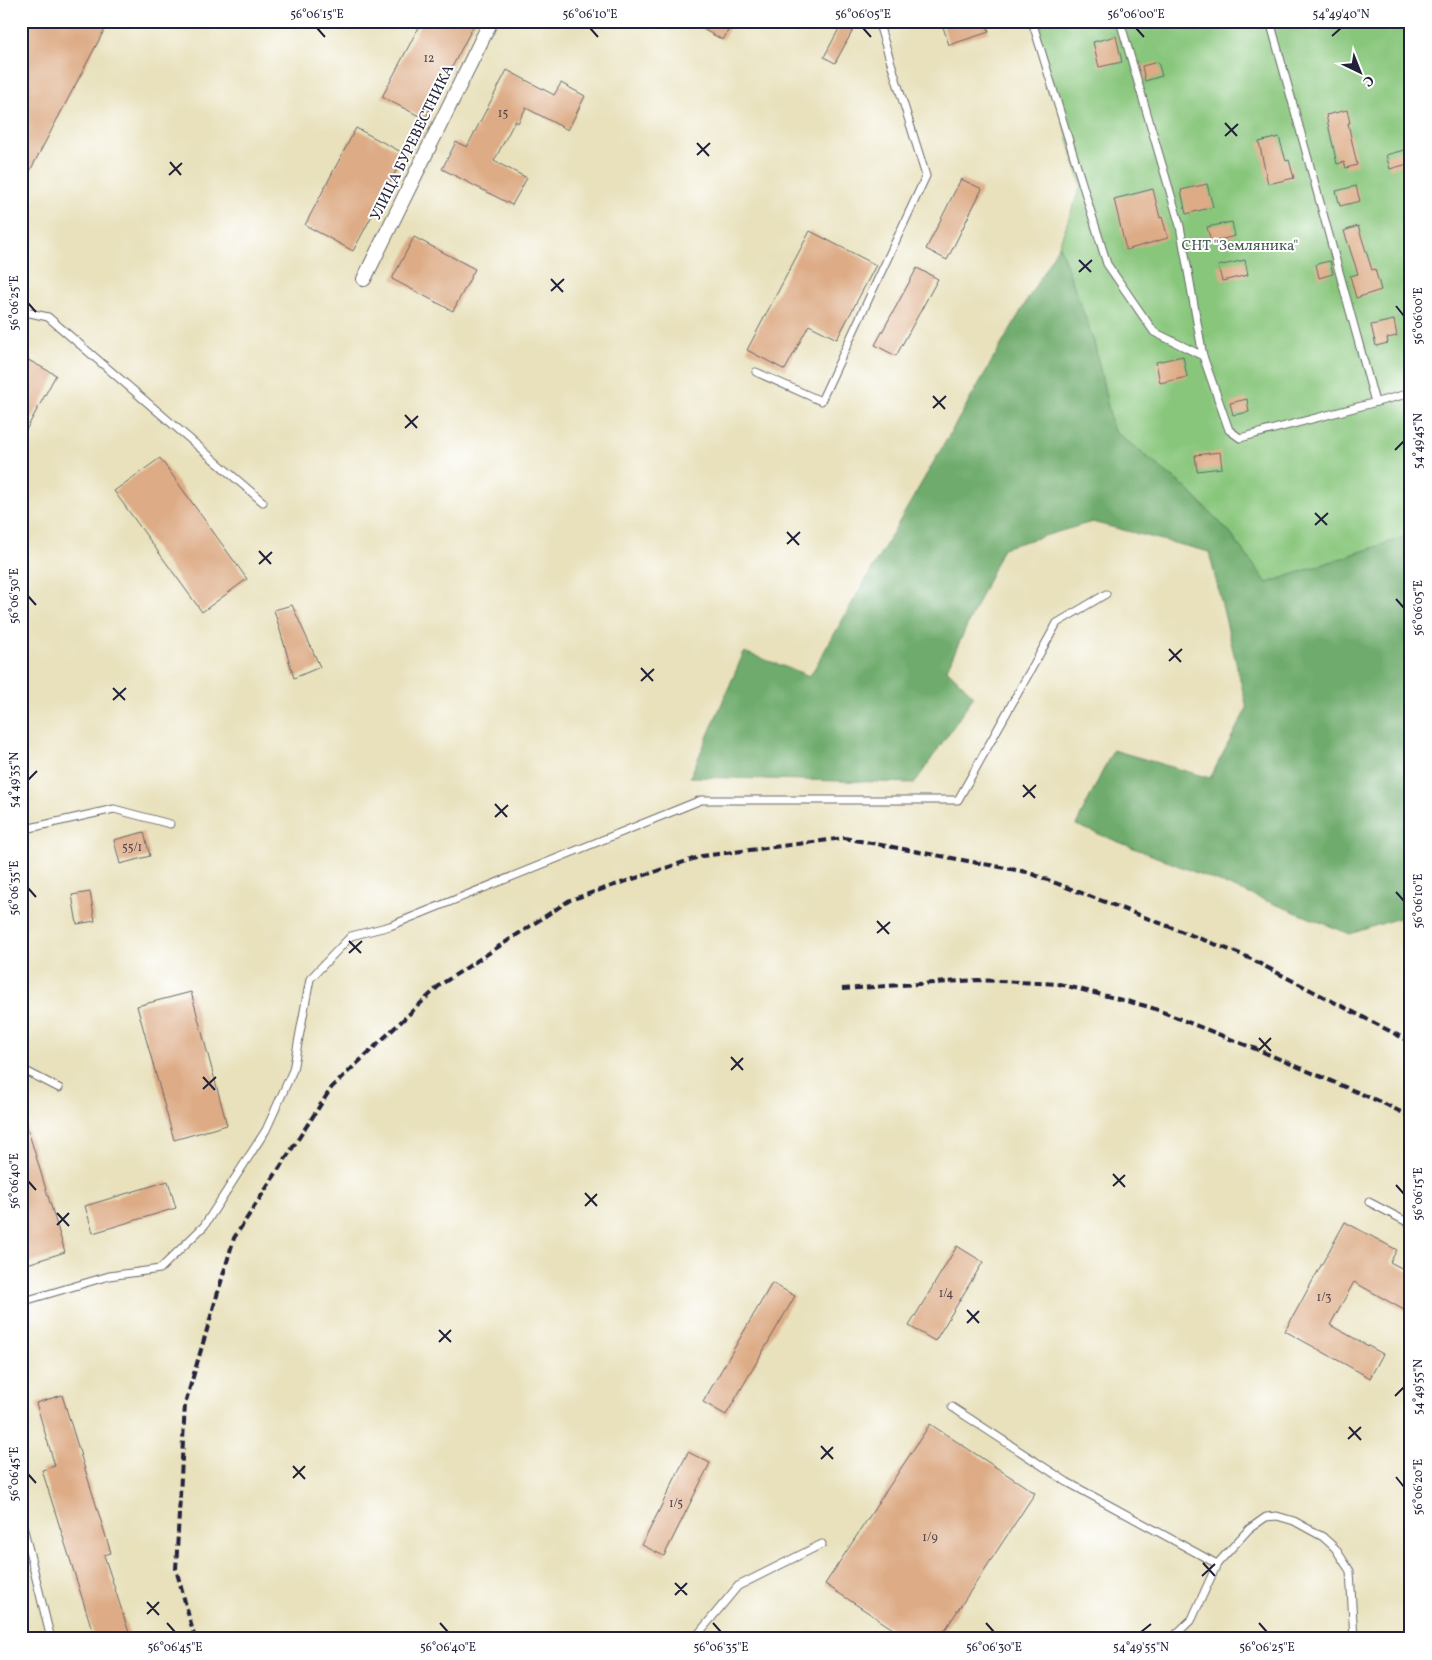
<svg xmlns="http://www.w3.org/2000/svg" width="1432" height="1660" viewBox="0 0 1432 1660" font-family="Vollkorn,serif">
<style>
.green{fill:#88c67c;stroke:#55745c}
.forest{fill:#6eab6c;stroke:#486654}
.building{fill:#ddab85}
.lines{fill:none;stroke-linecap:round;stroke-linejoin:round}
.lane-casing{stroke:#676568;stroke-width:9}
.street-casing{stroke:#676568;stroke-width:16}
.lane{stroke:#fff;stroke-width:7}
.street{stroke:#fff;stroke-width:14}
.rail{stroke:#22223b;stroke-width:4;stroke-dasharray:8 4;stroke-linecap:butt}
.ticks{fill:none;stroke:#22223b;stroke-width:2}
.labels{text-anchor:middle;dominant-baseline:central;stroke-width:4;stroke-linejoin:round;paint-order:stroke}
.number-label{font-size:12px;fill:#51444e}
.street-label{font-size:15px;fill:#22223b;stroke:#fff}
.park-label{font-size:15px;fill:#465b52;stroke:#fff}
.neatline{fill:none;stroke:#22223b;stroke-width:2}
.ticks-label{font-size:12px;text-anchor:middle;fill:#22223b}
</style>
<rect width="100%" height="100%" fill="#fff"/>
<filter id="ink" filterUnits="userSpaceOnUse"><feTurbulence type="fractalNoise" baseFrequency=".02" numOctaves="2"/><feDisplacementMap in="SourceGraphic" scale="10" xChannelSelector="R" yChannelSelector="G"/><feConvolveMatrix kernelMatrix="1 2 1 2 8 2 1 2 1" color-interpolation-filters="sRGB"/></filter>
<filter id="wash" filterUnits="userSpaceOnUse"><feTurbulence type="fractalNoise" baseFrequency=".0096" numOctaves="4" result="noise"/><feDisplacementMap in="SourceGraphic" scale="20" xChannelSelector="R" yChannelSelector="G"/><feGaussianBlur stdDeviation="1.12" result="paint"/><feColorMatrix in="noise" values="0 0 0 0 0 0 0 0 0 0 0 0 0 0 0 0 0 1.4 0 .05"/><feComposite in="paint" operator="in"/></filter>
<g filter="url(#wash)">
<rect width="100%" height="100%" fill="#e8e1bc"/>
<polygon class="green" points="1035,21 1411,21 1411,535 1267,583 1229,532 1186,488 1113,430 1094,342 1059,245 1081,185"/>
<polygon class="forest" points="1059,245 1094,342 1113,430 1186,488 1229,532 1267,583 1411,535 1411,914 1350,934 1076,825 1113,750 1210,778 1247,708 1209,552 1092,522 1003,548 947,669 974,696 915,783 690,777 744,652 810,676"/>
<g id="blocks">
<g class="building">
<polygon points="21,21 109,21 21,188"/>
<polygon points="422,21 476,21 425,119 382,97"/>
<polygon points="688,21 733,21 723,40"/>
<polygon points="843,21 858,21 835,63 824,57"/>
<polygon points="941,21 986,21 989,32 949,45"/>
<polygon points="1116,36 1122,62 1099,67 1093,42"/>
<polygon points="1158,62 1162,76 1145,81 1142,66"/>
<polygon points="507,70 554,95 561,83 585,96 568,130 526,108 518,123 515,121 494,161 527,178 512,205 442,169 456,142 467,147"/>
<polygon points="1347,110 1350,123 1348,123 1357,165 1346,168 1344,162 1337,164 1326,115"/>
<polygon points="356,128 405,154 353,251 305,225"/>
<polygon points="1279,137 1286,161 1289,160 1294,178 1268,184 1259,142"/>
<polygon points="1411,148 1411,163 1390,169 1386,155"/>
<polygon points="961,179 982,189 947,260 926,249"/>
<polygon points="1207,184 1213,207 1186,214 1181,190"/>
<polygon points="1356,186 1360,201 1340,206 1336,191"/>
<polygon points="1153,189 1160,218 1162,217 1168,238 1126,250 1114,199"/>
<polygon points="1232,222 1235,236 1211,242 1207,227"/>
<polygon points="1358,226 1372,270 1375,269 1381,290 1356,298 1350,276 1358,274 1344,231"/>
<polygon points="810,231 876,265 837,339 809,325 785,370 747,350"/>
<polygon points="414,237 475,269 453,311 392,279"/>
<polygon points="1245,260 1248,275 1222,281 1218,266"/>
<polygon points="1330,261 1333,274 1319,278 1316,264"/>
<polygon points="917,268 938,279 896,356 875,345"/>
<polygon points="1394,320 1397,336 1387,338 1388,343 1376,346 1371,325"/>
<polygon points="21,356 56,375 21,439"/>
<polygon points="1183,356 1187,377 1160,383 1156,362"/>
<polygon points="1247,399 1249,412 1233,415 1230,403"/>
<polygon points="1220,452 1222,468 1197,471 1195,455"/>
<polygon points="160,458 247,579 202,612 114,491"/>
<polygon points="292,605 320,667 294,678 274,610"/>
<polygon points="144,832 150,856 120,864 114,840"/>
<polygon points="90,892 95,921 77,924 72,895"/>
<polygon points="191,992 227,1125 174,1140 137,1006"/>
<polygon points="21,1117 24,1117 65,1252 21,1266"/>
<polygon points="168,1181 176,1208 93,1233 85,1206"/>
<polygon points="1345,1222 1397,1250 1390,1262 1411,1273 1411,1314 1354,1282 1330,1325 1383,1354 1370,1378 1285,1331"/>
<polygon points="957,1246 983,1262 935,1341 909,1326"/>
<polygon points="772,1283 795,1296 726,1415 703,1402"/>
<polygon points="62,1395 111,1553 104,1555 131,1639 95,1639 42,1470 55,1466 36,1403"/>
<polygon points="930,1424 1035,1493 939,1639 908,1639 825,1584"/>
<polygon points="688,1452 710,1463 664,1556 642,1545"/>
</g>
</g>
</g>
<g filter="url(#ink)">
<use href="#blocks" fill-opacity="0" stroke="#676568" stroke-width="1"/>
<g class="lines">
<defs>
<g id="lane">
<polyline points="1032,21 1107,264 1154,332 1203,356"/>
<polyline points="1120,21 1180,226 1203,356 1229,430 1240,438 1411,393"/>
<polyline points="1270,21 1375,402"/>
<polyline points="21,311 48,317 263,502"/>
<polyline points="756,372 821,401 926,176 878,21"/>
<polyline points="21,830 114,809 170,824"/>
<polyline points="21,1071 24,1070 59,1088"/>
<polyline points="1369,1202 1411,1224"/>
<polyline points="21,1302 109,1276 160,1269 204,1226 266,1130 293,1070 310,979 351,936 390,926 701,800 958,800 1057,623 1106,594"/>
<polyline points="952,1407 1067,1482 1217,1564"/>
<polyline points="21,1518 51,1639"/>
<polyline points="694,1639 738,1586 822,1544"/>
<polyline points="1171,1639 1192,1619 1217,1564 1249,1529 1266,1517 1277,1516 1294,1521 1323,1537 1335,1548 1350,1571 1354,1639"/>
</g>
<polyline id="street" points="364,279 491,21"/>
</defs>
<use href="#lane" class="lane-casing"/>
<use href="#street" class="street-casing"/>
<use href="#lane" class="lane"/>
<use href="#street" class="street"/>
<g class="rail">
<polyline points="842,989 978,980 1059,984 1150,1007 1263,1052 1385,1104 1411,1117"/>
<polyline points="195,1639 176,1569 185,1404 234,1238 332,1087 440,985 570,900 702,856 844,838 1027,872 1243,955 1411,1042"/>
</g>
</g>
</g>
<path class="ticks" d="M 317,28 L 325,37M 590,28 L 598,37M 863,28 L 871,37M 1136,28 L 1144,37M 1332,36 L 1341,28M 1225,123 L 1237,136M 1225,136 L 1238,124M 697,143 L 709,156M 697,155 L 710,143M 170,162 L 181,175M 169,175 L 182,163M 1079,260 L 1091,272M 1079,272 L 1092,260M 551,279 L 563,292M 551,291 L 564,279M 28,303 L 36,312M 1396,306 L 1404,316M 933,396 L 945,409M 933,408 L 946,396M 405,415 L 417,428M 405,428 L 418,416M 1395,450 L 1404,441M 1315,513 L 1327,525M 1315,525 L 1328,513M 787,532 L 799,545M 787,544 L 800,532M 259,551 L 271,564M 259,564 L 272,552M 28,596 L 36,605M 1396,599 L 1404,608M 1169,649 L 1181,662M 1169,661 L 1182,649M 641,668 L 653,681M 641,681 L 654,669M 113,688 L 125,700M 113,700 L 126,688M 28,780 L 37,771M 1023,785 L 1035,798M 1023,797 L 1036,785M 495,804 L 507,817M 495,817 L 508,805M 28,888 L 36,897M 1396,892 L 1404,901M 877,921 L 889,934M 877,933 L 890,922M 349,941 L 361,953M 349,953 L 362,941M 1259,1038 L 1271,1051M 1259,1050 L 1271,1038M 731,1057 L 743,1070M 731,1070 L 743,1058M 203,1077 L 215,1090M 203,1089 L 216,1077M 1113,1174 L 1125,1187M 28,1181 L 36,1190M 1396,1185 L 1404,1194M 1113,1186 L 1125,1175M 585,1193 L 597,1206M 585,1206 L 597,1194M 57,1213 L 69,1226M 57,1225 L 69,1213M 967,1310 L 979,1323M 967,1323 L 979,1311M 439,1330 L 451,1342M 439,1342 L 451,1330M 1395,1396 L 1404,1387M 1349,1427 L 1361,1440M 1348,1439 L 1361,1427M 821,1446 L 833,1459M 821,1459 L 833,1447M 293,1466 L 305,1479M 28,1474 L 36,1483M 1396,1477 L 1404,1487M 293,1478 L 305,1466M 1203,1563 L 1215,1576M 1202,1576 L 1215,1564M 675,1583 L 687,1595M 675,1595 L 687,1583M 147,1602 L 159,1615M 147,1614 L 159,1602M 167,1623 L 175,1632M 440,1623 L 448,1632M 713,1623 L 721,1632M 986,1623 L 994,1632M 1259,1623 L 1267,1632M 1141,1632 L 1151,1624"/>
<g class="labels">
<g class="number-label">
<text x="429" y="59">12</text>
<text x="503" y="114">15</text>
<text x="132" y="848">55/1</text>
<text x="946" y="1294">1/4</text>
<text x="1324" y="1298">1/3</text>
<text x="676" y="1504">1/5</text>
<text x="930" y="1538">1/9</text>
</g>
<g class="street-label">
<text transform="translate(413 143) rotate(-64)">УЛИЦА БУРЕВЕСТНИКА</text>
</g>
<g class="park-label">
<text x="1240" y="246">СНТ "Земляника"</text>
</g>
</g>
<rect width="1432" height="1660" fill="none" stroke="#fff" stroke-width="55"/>
<g transform="translate(1360 72) rotate(137)" stroke="#ffffff" stroke-width="4" paint-order="stroke">
<path d="M0-4L9 19L0 12L-9 19Z" fill="#22223b"/>
<text y="-8" font-size="14" font-weight="bold" text-anchor="middle" fill="#22223b">С</text>
</g>
<rect x="28" y="28" width="1376" height="1604" class="neatline"/>
<g class="ticks-label">
<text x="317" y="18">56°06'15"E</text>
<text x="590" y="18">56°06'10"E</text>
<text x="863" y="18">56°06'05"E</text>
<text x="1136" y="18">56°06'00"E</text>
<text x="1341" y="18">54°49'40"N</text>
<text transform="translate(14 303) rotate(-90)" y="4">56°06'25"E</text>
<text transform="translate(1418 316) rotate(-90)" y="4">56°06'00"E</text>
<text transform="translate(1418 441) rotate(-90)" y="4">54°49'45"N</text>
<text transform="translate(14 596) rotate(-90)" y="4">56°06'30"E</text>
<text transform="translate(1418 608) rotate(-90)" y="4">56°06'05"E</text>
<text transform="translate(14 780) rotate(-90)" y="4">54°49'35"N</text>
<text transform="translate(14 888) rotate(-90)" y="4">56°06'35"E</text>
<text transform="translate(1418 901) rotate(-90)" y="4">56°06'10"E</text>
<text transform="translate(14 1181) rotate(-90)" y="4">56°06'40"E</text>
<text transform="translate(1418 1194) rotate(-90)" y="4">56°06'15"E</text>
<text transform="translate(1418 1387) rotate(-90)" y="4">54°49'55"N</text>
<text transform="translate(14 1474) rotate(-90)" y="4">56°06'45"E</text>
<text transform="translate(1418 1487) rotate(-90)" y="4">56°06'20"E</text>
<text x="175" y="1651">56°06'45"E</text>
<text x="448" y="1651">56°06'40"E</text>
<text x="721" y="1651">56°06'35"E</text>
<text x="994" y="1651">56°06'30"E</text>
<text x="1141" y="1651">54°49'55"N</text>
<text x="1267" y="1651">56°06'25"E</text>
</g>
</svg>
